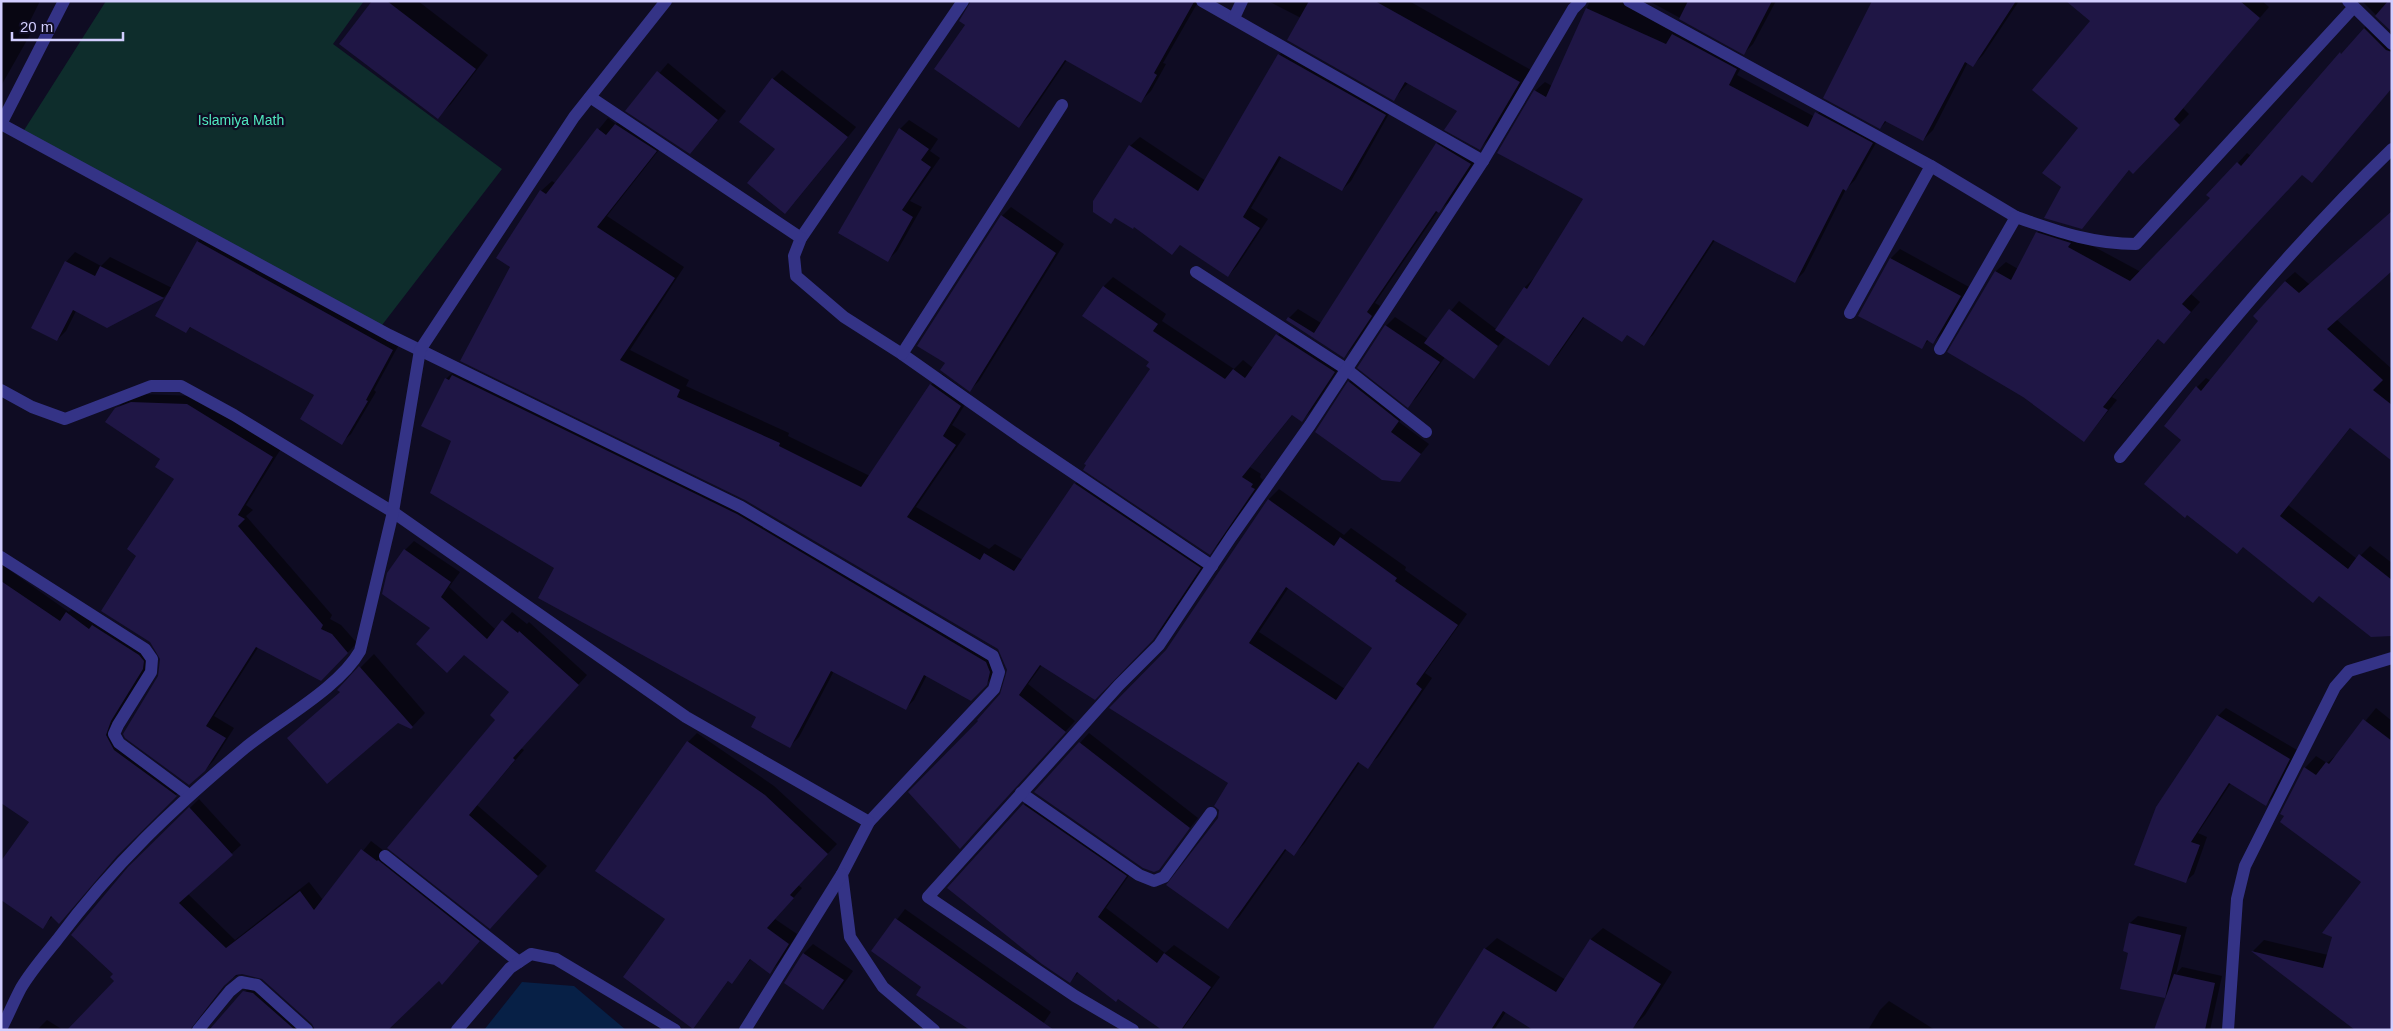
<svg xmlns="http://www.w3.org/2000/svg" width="2393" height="1031" viewBox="0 0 2393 1031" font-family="Helvetica,sans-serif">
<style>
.green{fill:#0e2d2c}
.water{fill:#072046}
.shadow{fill:#0007;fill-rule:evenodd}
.building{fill:#1f1645;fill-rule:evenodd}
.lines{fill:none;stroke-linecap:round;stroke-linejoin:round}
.minor{stroke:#343386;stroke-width:12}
.tertiary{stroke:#343386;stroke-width:12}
.labels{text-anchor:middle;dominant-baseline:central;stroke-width:4.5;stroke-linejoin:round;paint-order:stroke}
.park-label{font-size:14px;fill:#50e9bf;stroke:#0f0c23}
</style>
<rect width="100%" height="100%" fill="#0f0c23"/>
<polygon class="green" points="106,1 364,1 333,44 502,169 379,329 21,135"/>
<polygon class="water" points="522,982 574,986 626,1030 484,1030"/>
<g class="shadow">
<polygon points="1,1 40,1 29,23 35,26 1,86"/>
<polygon points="373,1 418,1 488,55 451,104 438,117"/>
<polygon points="971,1 1196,1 1198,2 1163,63 1166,64 1151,91 1141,101 1067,60 1029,116 1019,126 967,24"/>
<polygon points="1268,1 1409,1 1531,70 1492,136 1480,148 1458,110 1408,83 1394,99 1301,18"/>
<polygon points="1590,1 1638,1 1745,60 1737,75 1815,117 1826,104 1881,134 1855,180 1846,189 1804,272 1795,281 1715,240 1653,335 1643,344 1627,334 1585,316 1558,355 1549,365 1506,336 1474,377 1445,357 1417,397 1408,406 1359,367 1386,326 1395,317 1428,339 1459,301 1496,329 1525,287 1534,278 1585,199 1535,91 1545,82 1552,86"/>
<polygon points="1649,1 1776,1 1753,44 1744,53"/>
<polygon points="1876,1 2019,1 1983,55 1973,65 1968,62 1933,130 1923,140 1887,121 1880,128"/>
<polygon points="2068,1 2262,1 2269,7 2183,108 2189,114 2143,162 2130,169 2081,228 2062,187 2080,127 2092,21"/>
<polygon points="2362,1 2392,1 2392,31"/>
<polygon points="2373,18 2392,36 2392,88 2302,174 2191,294 2200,302 2164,343 2159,338 2112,397 2117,400 2084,441 2024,396 1949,352 1996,271 2006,262 2018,269 2037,233 2047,224 2076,237 2141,272 2211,198 2238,163 2247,153 2251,156"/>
<polygon points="1289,45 1394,105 1351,181 1342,190 1282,156 1251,208 1268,219 1237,266 1228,276 1181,244 1172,253 1135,226 1116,217 1111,222 1130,146 1140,137 1206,181 1279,55"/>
<polygon points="668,63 726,111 699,143 627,111"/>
<polygon points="782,70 856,127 794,203 777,149 773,79"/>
<polygon points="626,114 666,141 607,216 684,267 630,350 689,380 686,386 789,433 788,436 870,476 931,385 942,374 971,395 952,425 966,434 916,507 989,549 995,544 1023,560 1075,484 1085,474 1210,557 1163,628 1095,698 1042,665 1028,684 1075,721 970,838 988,711 1003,692 1008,674 1002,653 998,648 746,499 512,266 498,257 541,191 552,181 555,183 608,118 616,124"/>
<polygon points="909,120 938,139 930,151 940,158 910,201 922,207 897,251 888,260 900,129"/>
<polygon points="1446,135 1480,154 1448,203 1438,211 1375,303 1380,306 1353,347 1344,357 1289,318 1298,309 1321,323 1437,144"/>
<polygon points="1011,207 1064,244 979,381 970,390 946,363 1002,216"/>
<polygon points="207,232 401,341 374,390 376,392 351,434 341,443 316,395 192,326 186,332 168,293 164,297 107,326 76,311 66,331 57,340 66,262 75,252 101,266 110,257 172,288 198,241"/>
<polygon points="1900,249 1969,287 1942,333 1933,343 1929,340 1921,348 1860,315 1891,258"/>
<polygon points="2295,272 2309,284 2336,319 2392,369 2392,460 2351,427 2288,505 2357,559 2370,546 2392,563 2392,635 2183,440 2197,387 2206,378 2211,381 2260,321 2285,281"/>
<polygon points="1113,277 1166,314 1162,321 1234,369 1243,360 1253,368 1286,325 1343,362 1311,411 1302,420 1293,414 1250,467 1261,474 1260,477 1263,480 1219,544 1209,553 1150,362 1104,286"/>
<polygon points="455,370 746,505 995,653 995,674 971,700 927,675 914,700 905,709 834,671 799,737 790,746 758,716 556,568 453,440 446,379"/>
<polygon points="1358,373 1407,411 1399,422 1429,444 1400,480 1317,431 1349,382"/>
<polygon points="141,394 196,396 282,447 246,505 253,510 246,516 332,615 330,619 341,625 357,643 321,680 259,646 214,716 234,728 214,760 205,770 159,677 161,659 138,555 176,478 162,458 116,409 126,400"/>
<path d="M 1279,489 L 1344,535 L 1351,528 L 1406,567 L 1405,570 L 1467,614 L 1425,673 L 1432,678 L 1378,757 L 1367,767 L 1360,762 L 1304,844 L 1294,854 L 1287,849 L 1239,917 L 1228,927 L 1219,818 L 1230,783 L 1167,650 L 1269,499 ZM 1289,587 L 1374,648 L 1345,689 L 1259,632 Z"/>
<polygon points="414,541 460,572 449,587 496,630 512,612 527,624 529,622 587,675 521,748 524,750 477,805 547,866 499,918 389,848 497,720 511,692 432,628 405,550"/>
<polygon points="1,564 69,612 76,604 152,659 115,725 123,740 185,786 42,927 31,822 1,757"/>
<polygon points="374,654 425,713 411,728 398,721 289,738 341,691 339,689"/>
<polygon points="2226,708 2297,750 2274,796 2266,804 2231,783 2198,833 2207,837 2194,874 2185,882 2136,864 2218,716"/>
<polygon points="2376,708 2392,721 2392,1030 2357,1030 2253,951 2264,940 2328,955 2363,881 2305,768 2316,756 2327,763 2340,752"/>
<polygon points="697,733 774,786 837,844 798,885 802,888 775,919 797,934 779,963 770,972 751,959 732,982 729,980 693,1027 667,919 688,742"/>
<polygon points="1089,733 1198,818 1158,869 1036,792"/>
<polygon points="1033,796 1135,867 1106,908 1165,953 1174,945 1220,977 1182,1030 1164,1030 1079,972 1070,981 1024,805"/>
<path d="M 199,799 L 241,845 L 188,894 L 235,940 L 309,882 L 323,900 L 371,841 L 488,931 L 451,974 L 439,980 L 387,1030 L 69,1030 L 116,981 L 115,974 L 129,868 ZM 242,973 L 263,978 L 314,1023 L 315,1028 L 311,1028 L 254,982 L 213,1027 L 206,1029 L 199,1024 L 199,1019 L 229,980 Z"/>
<polygon points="905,909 1051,1012 1039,1030 922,987 873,951"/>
<polygon points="2138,916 2187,927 2176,974 2182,967 2222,976 2210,1030 2155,1030 2168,993 2164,997 2129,952 2124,950 2130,923"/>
<polygon points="1603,928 1672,972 1645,1015 1633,1027 1506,1012 1494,1030 1433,1030 1485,949 1497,938 1566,980 1591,939"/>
<polygon points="813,944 853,971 832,1000 823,1009 786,983 804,953"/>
<polygon points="1889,1001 1935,1030 1868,1030 1880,1010"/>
<polygon points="47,1020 63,1030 37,1030"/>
</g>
<g class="building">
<polygon points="372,1 387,1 476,69 438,119 339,44"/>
<polygon points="971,1 1194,1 1194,2 1154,73 1157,75 1141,103 1065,60 1019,128 934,69 965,25 959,21"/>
<polygon points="1309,1 1375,1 1520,82 1480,150 1444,130 1457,111 1405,82 1394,101 1287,40"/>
<polygon points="1688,1 1772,1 1744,55 1679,19"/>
<polygon points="1872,1 2016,1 1973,67 1965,62 1923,141 1885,121 1880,129 1823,98"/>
<polygon points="2066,1 2240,1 2260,18 2174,119 2180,125 2133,174 2129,170 2082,229 2044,218 2061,187 2042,173 2078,128 2032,90 2090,21"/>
<polygon points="2388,1 2392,1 2392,32 2375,16"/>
<polygon points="1586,8 1666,44 1672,34 1737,69 1729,85 1808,127 1815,112 1873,143 1846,191 1843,189 1795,283 1713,240 1644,346 1627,335 1622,342 1583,317 1549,366 1495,330 1524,287 1527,289 1583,199 1497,153 1534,90 1546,97"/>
<polygon points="2364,28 2386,50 2392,52 2392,88 2312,183 2302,175 2182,304 2191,312 2164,344 2158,339 2103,407 2108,410 2084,442 2023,397 1947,352 1995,271 2011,280 2036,232 2071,243 2068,247 2130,281 2210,198 2206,195 2237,162 2241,166 2340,52 2341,54"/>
<polygon points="1278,54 1386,115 1342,191 1279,156 1243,217 1260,228 1228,277 1180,245 1172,255 1134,227 1133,229 1115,218 1111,224 1093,212 1093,201 1129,145 1198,191"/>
<polygon points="657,71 718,120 690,154 625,111"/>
<polygon points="772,78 848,137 785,214 747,183 775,149 739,122"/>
<polygon points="615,124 657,151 597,227 675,278 620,360 680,390 677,397 780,443 779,446 861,487 930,384 961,406 943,436 956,445 907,517 980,560 984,553 1014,571 1074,483 1201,568 1153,640 1095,700 1040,665 1019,695 1066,732 960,849 908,792 978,721 977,720 1000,694 1007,670 998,649 745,500 460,361 510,267 496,258 540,190 546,194 597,128 606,135"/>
<polygon points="899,128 929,149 921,160 931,167 902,210 913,217 888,262 838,233"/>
<polygon points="1436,143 1471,164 1439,213 1436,211 1367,312 1372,316 1344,358 1286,320 1288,317 1314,333"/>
<polygon points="2392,211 2392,271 2327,329 2383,380 2373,390 2392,405 2392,461 2350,428 2280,516 2348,569 2359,554 2392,580 2392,636 2371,637 2319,596 2313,603 2243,547 2237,554 2187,515 2185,518 2144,484 2181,440 2164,426 2196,386 2201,391 2258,321 2253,316 2285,281 2299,293"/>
<polygon points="1001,215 1056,253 970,392 940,370 945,363 917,346"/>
<polygon points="197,241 393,350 366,400 368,401 342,445 300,419 314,395 190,327 186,333 155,316"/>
<polygon points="1890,258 1961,296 1933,344 1927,340 1922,349 1858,316"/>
<polygon points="65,261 95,276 100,266 164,298 107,328 73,310 57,341 31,328"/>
<polygon points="1103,286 1158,324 1153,331 1225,379 1233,369 1245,378 1276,334 1335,372 1302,422 1292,415 1242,477 1253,484 1251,487 1255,489 1210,555 1083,470 1086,465 1084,464 1150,369 1146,366 1149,362 1082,316"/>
<polygon points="1449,309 1498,346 1474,379 1424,343"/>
<polygon points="1385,325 1440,362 1408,408 1357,368"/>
<polygon points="452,375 737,514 986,662 990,672 987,685 971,701 924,675 906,710 831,671 790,748 751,727 756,717 538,598 554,568 430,493 451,441 421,426 445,378 449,380"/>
<polygon points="1348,381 1399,421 1391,432 1421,454 1400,482 1382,480 1315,432"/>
<polygon points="131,402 187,404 273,457 238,515 245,519 238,526 323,625 321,629 332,634 348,653 321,681 256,647 206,726 226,738 205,771 189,785 125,738 123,734 158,676 160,659 150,642 101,611 136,556 127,549 174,479 155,467 160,459 105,422 115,408"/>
<path d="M 1268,499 L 1334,546 L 1340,537 L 1397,578 L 1395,581 L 1458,625 L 1416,684 L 1422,689 L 1368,769 L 1358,762 L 1294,856 L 1285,849 L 1228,929 L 1166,885 L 1218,818 L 1219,810 L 1214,806 L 1228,783 L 1109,708 L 1166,650 ZM 1286,587 L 1372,648 L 1336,700 L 1249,643 Z"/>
<polygon points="404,549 451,582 441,597 487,639 502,620 518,633 519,631 579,685 513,758 515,760 469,815 538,876 490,929 387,848 495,720 490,715 509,692 464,655 447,673 416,644 430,628 382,594 387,573"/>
<polygon points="1,581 60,621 66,612 89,629 92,625 139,655 144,661 143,669 111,721 106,735 114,750 177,796 117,856 59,924 51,916 43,929 1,900 1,861 29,822 1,803"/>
<polygon points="359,666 413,727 411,729 398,723 327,784 287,738 340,692 337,690"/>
<polygon points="2217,715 2290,759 2266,806 2229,783 2191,842 2200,845 2186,883 2134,865 2156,807"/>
<polygon points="2363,719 2392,741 2392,1030 2355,1030 2251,951 2323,968 2332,937 2322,933 2361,882 2280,822 2284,816 2280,814 2304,767 2316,775 2326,762 2329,764"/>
<polygon points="687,741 765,795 828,854 790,895 794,898 767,928 789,944 770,974 750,959 732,984 728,981 693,1029 623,977 665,919 595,871"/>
<polygon points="1079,742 1190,828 1159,870 1154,872 1143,868 1034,792"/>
<polygon points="1023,804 1127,876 1098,917 1157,963 1164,953 1211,987 1181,1030 1162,1030 1118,999 1116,1002 1077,972 1070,983 1042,964 947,888"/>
<polygon points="189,807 233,855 179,903 226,948 300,891 314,910 361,849 377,861 378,860 480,941 442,985 439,981 388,1030 315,1030 312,1024 262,979 242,974 236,975 224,986 190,1030 67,1030 114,981 110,977 113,974 71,935 128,867"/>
<polygon points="895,918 1054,1030 970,1030 916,995 921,987 871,951"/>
<polygon points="2129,923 2181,935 2165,998 2120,989 2128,953 2123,951"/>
<polygon points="1590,939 1661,984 1632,1030 1533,1030 1503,1011 1491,1030 1432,1030 1484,948 1556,992"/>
<polygon points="803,953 844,980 823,1010 784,983"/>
<polygon points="2174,974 2215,983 2205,1030 2154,1030"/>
<polygon points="243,991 253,993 295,1030 209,1030"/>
</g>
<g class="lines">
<g class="minor">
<polyline points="64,1 1,124 389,335 741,507 993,656 999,672 994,689 869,822"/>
<polyline points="963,1 801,238 794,256 796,276 844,317 902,354 1023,439 1212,566"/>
<polyline points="1202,1 1483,161"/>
<polyline points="1629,1 1931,166 2016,217"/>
<polyline points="1234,18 1242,1"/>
<polyline points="590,97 801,238"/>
<polyline points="1196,272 1346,369 1426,432"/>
<polyline points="1850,313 1931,166"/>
<path d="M 1940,349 L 2016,217 C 2057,231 2091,244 2136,244 L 2353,8"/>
<polyline points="902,354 1062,105"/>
<polyline points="1,390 32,407 65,419 151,386 181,386 234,415 393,512 686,717 869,822 842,874 850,937 883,987 934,1030"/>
<path d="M 2120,457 C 2207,351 2293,244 2392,149"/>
<polyline points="1,557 145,649 152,659 151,672 118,725 114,734 119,743 189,795"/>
<polyline points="1021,793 1139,875 1154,881 1164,877 1211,813"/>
<polyline points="385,856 519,962"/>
<path d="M 1,1029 C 8,1016 14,1001 21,988 C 31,971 45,955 57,940 C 114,864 173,808 245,748 C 279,720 339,688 360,651 L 393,512 L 420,350 L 574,117 L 666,1"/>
<polyline points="198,1030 230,991 241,982 257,985 307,1030"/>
<polyline points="457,1030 510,968 531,954 556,959 675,1030"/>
<polyline points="745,1030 842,874"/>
<polyline points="1133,1030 1075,996 928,897 1119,685 1159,645 1231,537 1310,425 1483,161 1573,9 1581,1"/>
<polyline points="2228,1030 2237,899 2245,866 2335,687 2349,671 2392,658"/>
</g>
<polyline class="tertiary" points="2348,1 2392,44"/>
</g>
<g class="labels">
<g class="park-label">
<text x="241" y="120">Islamiya Math</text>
</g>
</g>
<rect width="2393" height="1031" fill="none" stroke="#d2ceff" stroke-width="5"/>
<path d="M12 32v8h111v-8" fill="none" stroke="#d2ceff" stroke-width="2.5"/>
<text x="20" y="32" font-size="15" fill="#d2ceff" stroke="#0f0c23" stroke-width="4" paint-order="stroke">20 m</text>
</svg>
